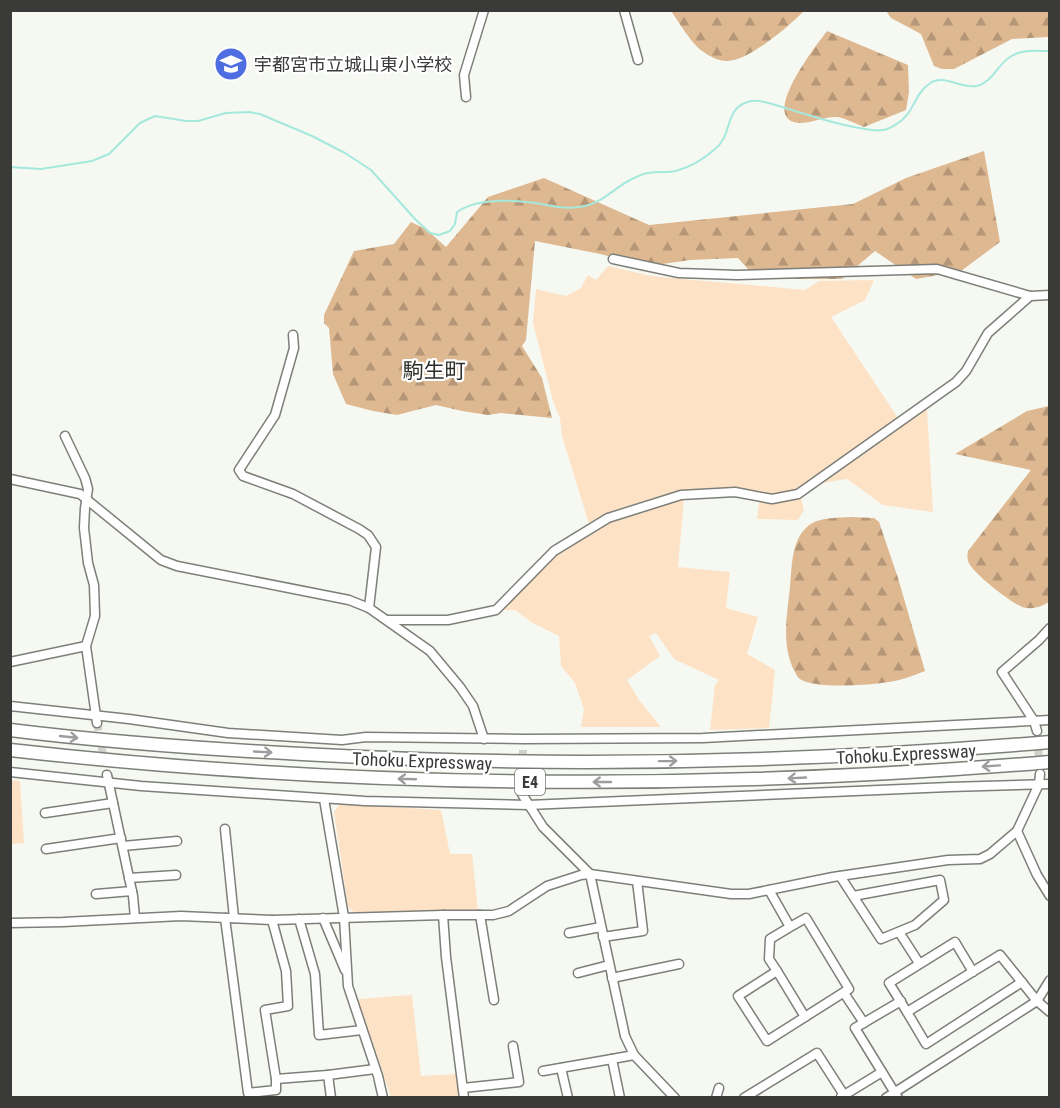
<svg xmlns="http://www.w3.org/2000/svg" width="1060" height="1108" viewBox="0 0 1060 1108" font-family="'Roboto Condensed','Noto Sans JP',sans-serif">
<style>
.green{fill:#fee2c6}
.forest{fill:url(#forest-firs)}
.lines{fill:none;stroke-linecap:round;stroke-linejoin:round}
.stream{stroke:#a5e8dc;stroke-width:2}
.minor-tunnel{stroke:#d0d3cd;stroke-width:8;stroke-dasharray:8 4;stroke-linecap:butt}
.minor-casing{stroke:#7d7f79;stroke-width:11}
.highway-casing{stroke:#7d7f79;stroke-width:15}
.minor{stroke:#fff;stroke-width:8}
.highway{stroke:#fff;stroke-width:12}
.oneway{stroke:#9c9d9c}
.labels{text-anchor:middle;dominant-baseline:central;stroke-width:4.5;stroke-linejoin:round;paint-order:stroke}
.shield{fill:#fff;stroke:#757674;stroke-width:1.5}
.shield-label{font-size:16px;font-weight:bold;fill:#3a3b38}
.poi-label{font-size:18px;fill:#3a3b38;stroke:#fff;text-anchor:start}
.street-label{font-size:18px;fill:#3a3b38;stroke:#fff}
.quarter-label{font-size:21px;fill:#2c2e29;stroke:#fff}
</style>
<defs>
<pattern id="forest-firs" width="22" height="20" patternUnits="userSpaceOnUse" patternTransform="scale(1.5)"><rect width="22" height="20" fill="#deb891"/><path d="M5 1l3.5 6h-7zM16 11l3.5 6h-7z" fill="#b59777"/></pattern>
</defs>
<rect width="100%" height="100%" fill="#f6f9f2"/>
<g class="green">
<polygon points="608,266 651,276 805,290 819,281 874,280 865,300 831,317 902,424 927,409 933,512 883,505 847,479 798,487 804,510 798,520 757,519 760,496 677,493 653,498 627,506 589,524 562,436 560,418 553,401 533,323 536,289 566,296 581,288 588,275 596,280"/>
<polygon points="684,498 678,567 730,572 726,608 758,617 747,654 775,670 769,728 710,730 715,685 719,680 674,659 656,633 649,636 660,656 627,680 639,700 661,727 581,727 584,709 575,683 561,666 559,636 531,622 515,610 501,610 562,546 598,526"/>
<polygon points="10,780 20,781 24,843 11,844"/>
<polygon points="340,804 441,810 450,854 472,854 478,911 354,912 348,907 334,812"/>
<polygon points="412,995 421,1076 458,1074 461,1097 391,1097 358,999"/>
</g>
<g class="forest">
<path d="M 671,11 L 804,11 C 789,26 749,61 727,61 C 718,61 709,56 702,51 C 692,44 678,21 671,11 Z"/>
<polygon points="886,11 1049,11 1049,37 1012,39 954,69 942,69 934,66 921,34 891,18"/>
<path d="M 827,31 L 908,65 L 909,92 L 906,110 L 864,127 C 856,124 845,118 837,117 C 826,116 811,123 800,123 C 756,121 818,43 827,31 Z"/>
<polygon points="984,151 1000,242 961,271 916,279 875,251 842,279 757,279 738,258 690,260 649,266 600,254 535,241 526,340 522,346 542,378 552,418 501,413 488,415 462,411 436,405 397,415 373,411 346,404 333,374 329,328 324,323 324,315 354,251 394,244 411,222 426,229 446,247 488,197 544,178 649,225 853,204 906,178"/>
<path d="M 1049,406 L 1049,602 C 1041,607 1032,610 1022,607 C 1010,602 977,576 970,565 C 967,560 967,556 968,551 L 1031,470 L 955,454 L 1027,411 Z"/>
<path d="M 851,517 L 874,518 L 879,522 L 898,578 L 925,671 C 916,674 908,678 899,680 C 880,685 815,690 800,679 C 798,678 796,674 795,672 C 781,646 787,615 790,587 C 792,568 791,541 807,527 C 817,517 837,518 851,517 Z"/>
</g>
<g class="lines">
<path class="stream" d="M 10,167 L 41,169 L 92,161 L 109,154 L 140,123 L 155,116 L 186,121 L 198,121 L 226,113 L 249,112 L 260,114 L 312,136 L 345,153 L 371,170 L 415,219 L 430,233 L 439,235 L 450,231 L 455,224 L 457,212 C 477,198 513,200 536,203 C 554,206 567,210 585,206 C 604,202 615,187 632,179 C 637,177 643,173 649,173 C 658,171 667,173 676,171 C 690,167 704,159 715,149 C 734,134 723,107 751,101 C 760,99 772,104 782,107 C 809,115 836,125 865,129 C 870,130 877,131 883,130 C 887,130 891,127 895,125 C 915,114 913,95 929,84 C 943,73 960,89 977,86 C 993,82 997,65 1010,57 C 1022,49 1036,51 1050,51"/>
<g class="minor-tunnel">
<polyline points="97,723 107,775"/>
<polyline points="1037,738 1040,767"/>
<polyline points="522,794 523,749"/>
</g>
<defs>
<g id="minor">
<polyline points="624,10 638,60"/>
<polyline points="466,97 464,75 484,10"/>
<polyline points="613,259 679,273 737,275 937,269 1030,296 1050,295"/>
<polyline points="293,335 294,348 275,415 239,470 243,476 293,494 359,529 368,535 376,547 369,608"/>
<polyline points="65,436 85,478 88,489 85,508 84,528 88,563 94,585 95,616 86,646 97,723"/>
<polyline points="10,479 80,494 161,560 177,566 349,600 369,608 430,651 460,687 473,706 484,739"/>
<polyline points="388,620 448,620 496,610 554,551 608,518 681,495 735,492 772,499 798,494 956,382 966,371 988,333 1030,296"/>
<polyline points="10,662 86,646"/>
<polyline points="10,706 129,719 228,733 342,740 366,737 523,739 703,738 1050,720"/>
<polyline points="1037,731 1034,721 1002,672 1039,640 1050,628"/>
<polyline points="10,772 141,786 365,801 528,805 949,787 1050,784"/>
<polyline points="1040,774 1039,784 1017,831 1037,875 1050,896"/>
<polyline points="107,775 133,896 135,918"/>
<polyline points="522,794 543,827 590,874 625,1036 634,1055 612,1059 620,1098"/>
<polyline points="324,799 344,917 348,986 378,1076 383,1098"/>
<polyline points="45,813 113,803"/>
<polyline points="225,829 234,918"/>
<polyline points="123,846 177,841"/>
<polyline points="46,849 121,838"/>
<polyline points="840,876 881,939 915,925 944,900 940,880 853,896"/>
<polyline points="129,878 176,875"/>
<polyline points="769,890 790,927 806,918 849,989 767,1041 738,996 777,971 769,959 770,939 790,927"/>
<polyline points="96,894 132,891"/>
<polyline points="443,915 493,915 509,911 547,886 581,875 590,874 731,894 749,894 833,877 948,860 980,859 990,854 1017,831"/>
<polyline points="480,915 494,1000"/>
<polyline points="225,918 248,1093 276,1090 276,1079 265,1010 288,1006 286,971 272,920"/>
<polyline points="323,918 345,970"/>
<polyline points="299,919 315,974 319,1035 362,1030"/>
<polyline points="10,923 63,922 181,916 272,920 443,915 446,957 464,1098"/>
<polyline points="899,932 919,963"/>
<polyline points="569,933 601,927"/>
<polyline points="603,937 643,931 637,881"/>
<polyline points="777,971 805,1017"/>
<polyline points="973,972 955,942 889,983 907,1012 1000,955 1037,1001 1050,1012"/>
<polyline points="578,973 609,965"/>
<polyline points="612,978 679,964"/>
<polyline points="844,993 864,1023"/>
<polyline points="907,1012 926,1044 1022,982"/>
<polyline points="634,1055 675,1098"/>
<polyline points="561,1068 568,1098"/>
<polyline points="543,1071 612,1059"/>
<polyline points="276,1079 328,1075"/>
<polyline points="463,1088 519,1082 513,1046"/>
<polyline points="841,1097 882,1072"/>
<polyline points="331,1098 328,1075 375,1069"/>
<polyline points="716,1098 719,1088"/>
<polyline points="744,1098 817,1053 844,1095"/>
<polyline points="886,1098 1037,1001 1050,980"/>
<polyline points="898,1098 855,1028 901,1001"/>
</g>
<g id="highway">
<path d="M 10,730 C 107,742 205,749 302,754 C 551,768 801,763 1050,742"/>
<path d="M 10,750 C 355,789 704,791 1050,762"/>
</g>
</defs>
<use href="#minor" class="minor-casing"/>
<use href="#highway" class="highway-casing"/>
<use href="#minor" class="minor"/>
<use href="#highway" class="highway"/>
</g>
<defs><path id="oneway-shaft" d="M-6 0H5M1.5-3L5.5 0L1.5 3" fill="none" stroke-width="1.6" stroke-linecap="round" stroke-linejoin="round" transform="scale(1.5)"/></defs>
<g class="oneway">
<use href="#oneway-shaft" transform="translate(69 737) rotate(6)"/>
<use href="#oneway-shaft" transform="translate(263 752) rotate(3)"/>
<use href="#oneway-shaft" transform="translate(668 761) rotate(-1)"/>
<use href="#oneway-shaft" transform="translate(991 766) rotate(176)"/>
<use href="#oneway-shaft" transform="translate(797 778) rotate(177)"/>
<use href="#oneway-shaft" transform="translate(407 779) rotate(-178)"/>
<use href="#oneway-shaft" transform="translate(602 782) rotate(180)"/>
</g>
<defs>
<symbol id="school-disc" viewBox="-11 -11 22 22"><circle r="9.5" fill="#4e6de1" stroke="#fff"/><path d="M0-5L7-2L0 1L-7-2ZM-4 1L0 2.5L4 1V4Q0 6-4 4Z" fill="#fff"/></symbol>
</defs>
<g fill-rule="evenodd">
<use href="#school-disc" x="212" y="45" width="38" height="38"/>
</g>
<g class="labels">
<rect class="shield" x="515" y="769" width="30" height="26" rx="4.5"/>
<g class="shield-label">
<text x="530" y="782">E4</text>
</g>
<g class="poi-label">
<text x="254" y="64">宇都宮市立城山東小学校</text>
</g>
<g class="street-label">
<text transform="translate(906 754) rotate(-3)">Tohoku Expressway</text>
<text transform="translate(422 761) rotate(2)">Tohoku Expressway</text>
</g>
<g class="quarter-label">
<text x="434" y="371">駒生町</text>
</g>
</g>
<rect width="1060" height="1108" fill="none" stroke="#3a3b38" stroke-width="24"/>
</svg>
